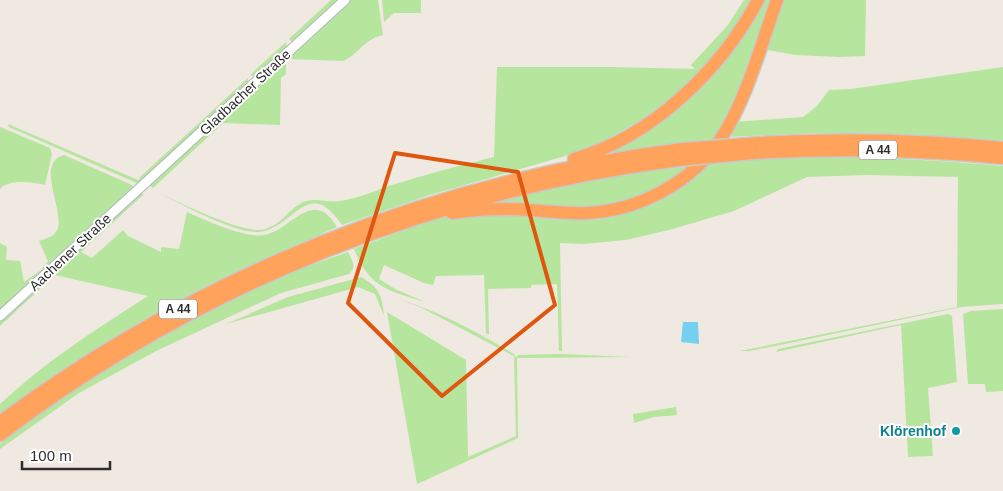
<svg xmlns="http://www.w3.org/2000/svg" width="1003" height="491" viewBox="0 0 1003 491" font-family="Arial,sans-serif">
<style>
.green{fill:#b6e59e}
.water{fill:#75cff0}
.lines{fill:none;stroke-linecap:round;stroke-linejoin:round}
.tertiary-casing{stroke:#b4b7c1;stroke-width:11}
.motorway-casing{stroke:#c9c9c9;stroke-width:15}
.tertiary{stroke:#fff;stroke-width:9}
.motorway{stroke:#ffa35c;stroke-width:12}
.motorway-bridge-casing{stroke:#c9c9c9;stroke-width:15;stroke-linecap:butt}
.motorway-bridge{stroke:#ffa35c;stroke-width:12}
.marked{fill:none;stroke:#df570e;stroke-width:4;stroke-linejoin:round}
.culture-dot{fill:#0f9aa8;stroke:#fff;stroke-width:2}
.labels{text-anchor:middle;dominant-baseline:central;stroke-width:4;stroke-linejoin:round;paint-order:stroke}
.shield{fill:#fff;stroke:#6d6d6d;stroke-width:1}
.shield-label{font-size:12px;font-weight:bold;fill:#2e2e2e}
.street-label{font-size:14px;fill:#2e2e2e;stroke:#fff}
.culture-label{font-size:14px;font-weight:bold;fill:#0d838f;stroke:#fff;text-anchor:end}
</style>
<rect width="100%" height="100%" fill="#efe9e1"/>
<g class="green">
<polygon points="331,0 340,0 294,43 289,39"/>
<path d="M 350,0 L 378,0 L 383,35 C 364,39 358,55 343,61 L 288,59 L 288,56 Z"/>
<polygon points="382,0 421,0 421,13 394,13 384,22"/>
<path d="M 744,0 L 755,0 L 717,54 L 669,102 L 643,119 L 602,142 L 562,157 L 430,195 L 342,225 C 307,174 294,230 258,232 C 233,233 182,204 158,193 C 184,204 232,229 258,230 C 280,230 288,207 306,201 C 317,198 329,203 340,201 C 359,198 377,190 395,184 C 428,174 461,165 494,157 L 497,67 L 611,67 L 695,69 L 691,65 L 728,25 Z"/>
<path d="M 764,0 L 771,0 C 754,47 740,97 713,139 L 595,155 L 654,122 Z"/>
<polygon points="779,0 866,0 865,56 839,57 796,55 762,49"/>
<polygon points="286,42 287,49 256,77 250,75"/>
<polygon points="285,62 286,65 286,74 281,78 280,125 223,123 153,188 148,184 281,63"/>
<polygon points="1003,67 1003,142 884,134 815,133 728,137 734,122 803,117 817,106 829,90 851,89"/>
<polygon points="248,78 248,84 139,184 9,127 8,124 138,180 140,179 139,178"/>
<path d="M 0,127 L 50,148 L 52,154 L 45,185 C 32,182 9,179 0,189 Z"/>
<path d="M 64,155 L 132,185 L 134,189 L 0,312 L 0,243 L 7,247 L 6,260 L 20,261 L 24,282 L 40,271 L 48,261 L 39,241 C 45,239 53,237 56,232 C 68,215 33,163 64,155 Z"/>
<path d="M 809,157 C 874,157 938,160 1003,166 L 1003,304 L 961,307 L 785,344 L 749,351 L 740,351 L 957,307 L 958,177 L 866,175 L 807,177 L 734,211 L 669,230 L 626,240 L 583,244 L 560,243 L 562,351 L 559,351 L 557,284 L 531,285 L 531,288 L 488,289 L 489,335 L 486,333 L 484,275 L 436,276 L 433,285 L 424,283 L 384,265 L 379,279 L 395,289 L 425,302 C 387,290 370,288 354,249 L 426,222 L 453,215 L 481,212 L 554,219 L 585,220 L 635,211 L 666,196 L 702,164 L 735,161 Z"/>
<path d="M 687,167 C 622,221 567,206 489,203 C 555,188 620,172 687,167 Z"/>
<path d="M 140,194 L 144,194 L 81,252 L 92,258 L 123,230 L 128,236 L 161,252 L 161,247 L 179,249 L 187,212 L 173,206 C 195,215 242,239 264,235 C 292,230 313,186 337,227 C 284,251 232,273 181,299 C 117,332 58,373 0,414 L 0,404 C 45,362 96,329 148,296 L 55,275 L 0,326 L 0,321 Z"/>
<path d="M 348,252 C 352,260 357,267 349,274 L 281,293 L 156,351 L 79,393 L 0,449 L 0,444 C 86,376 183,320 284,276 C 305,266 327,260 348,252 Z"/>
<path d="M 361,277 C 379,287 382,295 384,316 L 375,294 L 358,287 L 226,324 L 288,297 Z"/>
<path d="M 399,299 C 440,312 477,332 514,354 L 516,358 L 518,355 L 560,354 L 631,357 L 517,358 L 518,438 L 417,484 L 387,312 L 466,360 L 468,457 L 516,436 L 514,356 L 422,308 Z"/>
<polygon points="1003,309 1003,391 986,392 985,384 968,384 963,314 971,311"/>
<polygon points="948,314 952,316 957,382 928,388 933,456 908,457 901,325 776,352 778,349"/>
<polygon points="676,407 677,415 654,417 634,423 633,414"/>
</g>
<polygon class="water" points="683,322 698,322 699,344 681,342"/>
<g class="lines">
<defs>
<polyline id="tertiary" points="0,316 345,0"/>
<g id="motorway">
<path d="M 759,143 C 840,138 922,140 1003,148"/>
<path d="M 754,153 C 837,148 920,150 1003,158"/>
<path d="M 574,159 C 652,137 721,70 758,0"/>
<path d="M 452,213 C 478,209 502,208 528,210 C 548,211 568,214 588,213 C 639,210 691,183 720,140 C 746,101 761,45 777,0"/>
<path d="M 0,422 C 201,273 435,180 683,149"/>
<path d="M 0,435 C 200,284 431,192 679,160"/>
</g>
</defs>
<use href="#tertiary" class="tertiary-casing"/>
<use href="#motorway" class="motorway-casing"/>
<use href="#tertiary" class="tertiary"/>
<use href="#motorway" class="motorway"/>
<defs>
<g id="motorway-bridge">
<polyline points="683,149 759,143"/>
<polyline points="679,160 754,153"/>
</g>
</defs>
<use href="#motorway-bridge" class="motorway-bridge-casing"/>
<use href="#motorway-bridge" class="motorway-bridge"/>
</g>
<path class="marked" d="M 395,153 L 518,172 L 555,305 L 442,396 L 348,303 Z"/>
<circle class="culture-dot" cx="956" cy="431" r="5"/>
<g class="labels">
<g class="shield">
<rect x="859" y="140.5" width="38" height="19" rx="4"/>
<rect x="159" y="299.5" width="38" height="19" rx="4"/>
</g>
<g class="shield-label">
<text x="878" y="150">A 44</text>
<text x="178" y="309">A 44</text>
</g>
<g class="street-label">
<text transform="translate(245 92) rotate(-43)">Gladbacher Straße</text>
<text transform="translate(70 252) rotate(-43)">Aachener Straße</text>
</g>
<g class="culture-label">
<text x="946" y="431">Klörenhof</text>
</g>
</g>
<path d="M22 461v8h88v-8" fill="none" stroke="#2e2e2e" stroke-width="2.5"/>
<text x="30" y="461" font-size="15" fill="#2e2e2e" stroke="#ffffff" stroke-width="4" paint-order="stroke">100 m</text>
</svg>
